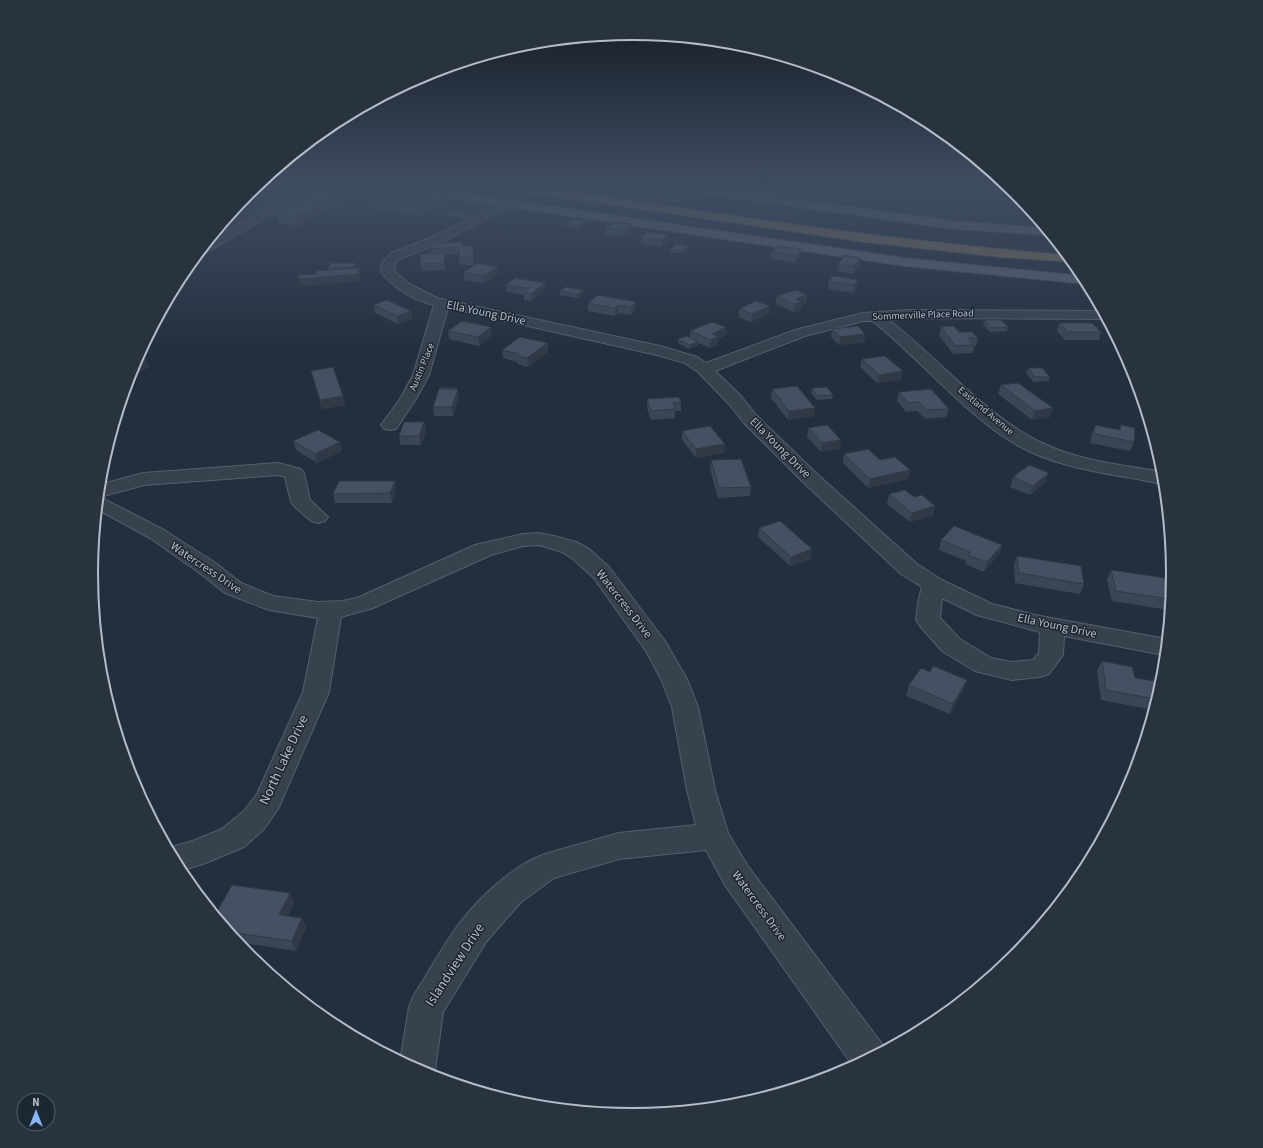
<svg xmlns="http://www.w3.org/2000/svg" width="1263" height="1148" viewBox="0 0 1263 1148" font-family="'Source Sans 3',sans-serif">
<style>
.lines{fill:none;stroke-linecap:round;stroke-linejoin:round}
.minor-casing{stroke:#565f6c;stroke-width:2}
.major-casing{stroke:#414a57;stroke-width:2}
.highway-casing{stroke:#434c59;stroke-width:2}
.minor{fill:#38414e;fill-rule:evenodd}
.major{fill:#56606e;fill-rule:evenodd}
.highway{fill:#746855;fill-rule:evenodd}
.wall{fill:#3b4654}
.shaded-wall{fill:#303945}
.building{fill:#455162;stroke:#303945}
.labels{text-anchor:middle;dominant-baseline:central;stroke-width:3;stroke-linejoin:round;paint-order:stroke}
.far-street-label{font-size:10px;fill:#b4bcc9;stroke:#1d2633}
.street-label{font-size:12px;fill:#b4bcc9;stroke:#1d2633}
.near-street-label{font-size:14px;fill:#b4bcc9;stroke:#1d2633}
.rim{fill:none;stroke:#b4bcc9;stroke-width:2}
</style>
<rect width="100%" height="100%" fill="#242f3e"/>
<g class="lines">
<defs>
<g id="minor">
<polygon points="300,189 314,189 204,254 198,254 208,241"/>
<polygon points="764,189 775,189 780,197 777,202 769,202 768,200 769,195"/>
<polygon points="385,192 421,197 426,200 425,202 405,212 399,209 410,202 381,197 380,195 381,193"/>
<path d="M 506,202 L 512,205 L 510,207 L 438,244 L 399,259 L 395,263 L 394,271 L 408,283 L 437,298 L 660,346 L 697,357 L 706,363 L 795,330 L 863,313 L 909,310 L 1101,311 L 1106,319 L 909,318 L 889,320 C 938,358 987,417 1042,443 C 1080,461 1122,465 1162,472 L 1164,484 C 1151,482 1138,479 1125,477 C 1084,470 1042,462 1007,439 C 959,407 918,358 873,321 L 863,321 L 805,336 L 715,371 L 741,396 L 756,415 L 817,474 L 917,564 L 942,580 L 992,604 L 1035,615 L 1166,639 L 1164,655 L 1064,636 L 1063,655 L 1049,674 L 1040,677 L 1012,680 L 975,671 L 942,651 L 920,626 L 916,620 L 918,603 L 922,587 L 901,574 L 803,482 L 744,423 L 729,404 L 698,372 L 685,363 L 657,355 L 448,308 L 429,375 L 416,399 L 396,429 L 390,430 L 384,429 L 381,425 L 400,399 L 413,375 L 434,305 C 415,301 393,288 381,272 L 382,263 L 391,253 L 430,238 ZM 942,598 L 977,615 L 1040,632 L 1039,653 L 1033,660 L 1012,662 L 991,658 L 960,639 L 940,618 Z"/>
<path d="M 278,463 L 301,469 L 304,473 L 310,500 L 328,517 L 325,521 L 318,523 L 311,521 L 294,506 L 291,502 L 285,477 L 278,475 L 144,485 L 100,497 L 164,530 L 217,564 L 241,583 L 273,596 L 318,602 L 343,601 L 357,598 L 475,545 L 523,534 L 539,533 L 554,536 L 576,542 L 589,549 L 609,567 L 665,641 L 687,679 L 698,707 L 715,790 L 728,833 L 747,865 L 882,1044 L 884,1049 L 853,1066 L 725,885 L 706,850 L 619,859 L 554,878 L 521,902 L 486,942 L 443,1012 L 435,1070 L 433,1076 L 424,1074 L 400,1061 L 409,1007 L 414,995 C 430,970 444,943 462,920 C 482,895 514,865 545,854 L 619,833 L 696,825 L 687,790 L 672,707 L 661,679 L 646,651 L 593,577 L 573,559 L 562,552 L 539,545 L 523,546 L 491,555 L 373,608 L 341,617 L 329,692 L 278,809 L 264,829 L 244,847 L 203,864 L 180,871 L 167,848 L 190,842 L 222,829 L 244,811 L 257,794 L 303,692 L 318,618 L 269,610 L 225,593 L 201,574 L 150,538 L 97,509 L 99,485 L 143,473 Z"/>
</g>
<g id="major">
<polygon points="402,189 432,189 905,258 1083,276 1087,284 905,266 407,192"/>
<polygon points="687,189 719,189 954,221 1044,228 1050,235 954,229 692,192"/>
</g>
<path id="highway" d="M 519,189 L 549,189 C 721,214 893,241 1066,255 L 1072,262 L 1000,257 L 864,242 L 524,192 Z"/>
</defs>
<use href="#minor" class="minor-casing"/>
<use href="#major" class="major-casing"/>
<use href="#highway" class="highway-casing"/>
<use href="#minor" class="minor"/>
<use href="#major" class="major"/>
<use href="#highway" class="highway"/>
</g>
<g class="wall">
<polygon points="328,189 362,189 362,194 298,226 279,223 276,213 304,200 304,197 323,192"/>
<polygon points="447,196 448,203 422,216 410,214 409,208"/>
<polygon points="404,197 405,204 390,211 368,207 367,201"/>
<polygon points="445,210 471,217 467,219 441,215 441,212"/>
<polygon points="567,223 586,224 580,229 567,227"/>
<polygon points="606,228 631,231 624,237 606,235"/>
<polygon points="647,232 668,242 662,247 641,244 641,237"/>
<polygon points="462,242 462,247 473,246 474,265 460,265 459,254 444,255 445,270 422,271 420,264 432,254 431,249"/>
<polygon points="689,246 689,250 683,254 670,252 671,249"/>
<polygon points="771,252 800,257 795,263 771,259"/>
<polygon points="355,263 356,266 355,268 360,275 360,281 301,286 316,274 328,270 328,268"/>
<polygon points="838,264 860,265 853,274 837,271"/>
<polygon points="498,267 498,274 484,283 464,280 464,272"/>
<polygon points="858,280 857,287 853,293 828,289 829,281"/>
<polygon points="545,283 545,290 532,301 524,300 524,295 507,292 506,285"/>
<polygon points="584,290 584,293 578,298 560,295 560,291"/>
<polygon points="807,295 806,303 802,305 801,310 793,312 776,304 776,296"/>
<polygon points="636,302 636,309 631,315 618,313 615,316 588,311 588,303"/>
<polygon points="373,305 411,311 412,319 398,324 375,313"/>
<polygon points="770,306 769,314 751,322 738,317 739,309"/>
<polygon points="984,320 1008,327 1007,331 990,332 983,324"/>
<polygon points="1059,323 1101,332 1099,340 1065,340 1057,331"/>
<polygon points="726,327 726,335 718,339 718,345 710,348 698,343 698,346 689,349 678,343 678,339 690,338 690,331"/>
<polygon points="941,327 978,338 976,346 974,346 973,353 953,354 939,335"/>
<polygon points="832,329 865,334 864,342 839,345 831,337"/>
<polygon points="448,331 492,335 479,346 449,339"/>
<polygon points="548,343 548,352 528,367 518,364 517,362 503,358 502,350"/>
<polygon points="862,359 903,371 901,380 877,383 860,367"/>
<polygon points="1028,368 1050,377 1049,381 1034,382 1026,373"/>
<polygon points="311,371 343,396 345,405 322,409"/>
<polygon points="1001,385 1053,408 1050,417 1032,420 998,394"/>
<polygon points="812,388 833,395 832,399 817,400 811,393"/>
<polygon points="456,389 459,398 453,416 434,416 433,407"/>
<polygon points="772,389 815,408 814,416 788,420 771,398"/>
<polygon points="899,392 949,409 946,417 925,419 917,411 906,412 897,401"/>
<polygon points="647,399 681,402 681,411 675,411 675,418 651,420 647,408"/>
<polygon points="424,422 426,431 421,445 400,445 399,436"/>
<polygon points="1095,425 1119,430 1121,425 1134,442 1130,451 1090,443 1092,434"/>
<polygon points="808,428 840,449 821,452 807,437"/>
<polygon points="682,431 725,444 724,453 696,458 682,440"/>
<polygon points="293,441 340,442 342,451 317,463 296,450"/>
<polygon points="844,454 880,460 908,479 868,488 843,463"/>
<polygon points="711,460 751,487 750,496 718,498 710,469"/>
<polygon points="1013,477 1046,482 1030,495 1010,487"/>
<polygon points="396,490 392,503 335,503 333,494"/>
<polygon points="889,494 914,497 935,506 933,515 910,522 887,504"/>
<polygon points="759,528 811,559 790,566 758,537"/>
<polygon points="941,540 1002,545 999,554 984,572 965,564 966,561 939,550"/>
<polygon points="1017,556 1084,584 1080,594 1015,583 1014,565"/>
<polygon points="1111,570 1172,579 1169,610 1112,601 1107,580"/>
<polygon points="1102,661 1135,678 1161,682 1153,710 1101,700 1097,671"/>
<polygon points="967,680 963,690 950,714 906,696 909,685"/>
<polygon points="294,903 288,916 302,918 306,928 296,951 237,942 215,915"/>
</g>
<g class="shaded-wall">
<polygon points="350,189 362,189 362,194 298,226 296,216"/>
<polygon points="447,196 448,203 422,216 421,210"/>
<polygon points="404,197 405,204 390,211 389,204"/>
<polygon points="471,213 471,217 467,219 467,216"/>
<polygon points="585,221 586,224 580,229 580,225"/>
<polygon points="631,224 631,231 624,237 624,230"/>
<polygon points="668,235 668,242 662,247 662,240"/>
<polygon points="473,246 474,254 474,265 473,257"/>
<polygon points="689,246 689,250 683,254 683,251"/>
<polygon points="801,249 800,257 795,263 796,256"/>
<polygon points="444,253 445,260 445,270 444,263"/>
<polygon points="861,258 860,265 853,274 854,266"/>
<polygon points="355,263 356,266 353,271 353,267"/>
<polygon points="498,267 498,274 484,283 484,276"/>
<polygon points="359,268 360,275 360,281 301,286 299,279"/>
<polygon points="858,280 857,287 853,293 854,285"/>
<polygon points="545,283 545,290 532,301 531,294"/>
<polygon points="584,290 584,293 578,298 577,294"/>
<polygon points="807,295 806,303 802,305 801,310 793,312 794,304 796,299"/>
<polygon points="636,302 636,309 631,315 631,307"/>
<polygon points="618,305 618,313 615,316 615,308"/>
<polygon points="770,306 769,314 751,322 752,314"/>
<polygon points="411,311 412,319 398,324 397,316"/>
<polygon points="491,327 492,335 479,346 478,337"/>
<polygon points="726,327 726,335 718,339 718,345 710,348 712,334"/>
<polygon points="865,334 864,342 839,345 840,337"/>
<polygon points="698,342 698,346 689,349 690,345"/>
<polygon points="548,343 548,352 528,367 527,358"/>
<polygon points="146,359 149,367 131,378 130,374 132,367"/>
<polygon points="903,371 901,380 877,383 879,375"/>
<polygon points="458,389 459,398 453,416 452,407"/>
<polygon points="343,396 345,405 322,409 320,400"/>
<polygon points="815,408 814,416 788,420 789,411"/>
<polygon points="1053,408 1050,417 1032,420 1035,411"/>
<polygon points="424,422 426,431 421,445 419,436"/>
<polygon points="841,440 840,449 821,452 822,443"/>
<polygon points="340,442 342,451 317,463 315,454"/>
<polygon points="725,444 724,453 696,458 696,449"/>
<polygon points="910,470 908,479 868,488 870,479"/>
<polygon points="1049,473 1046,482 1030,495 1033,486"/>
<polygon points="395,481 396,490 392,503 390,493"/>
<polygon points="935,506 933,515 910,522 912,513"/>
<polygon points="1002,545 999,554 984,572 987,562"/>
<polygon points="812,549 811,559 790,566 791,557"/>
<polygon points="967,680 963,690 950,714 953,704"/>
<polygon points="290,893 294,903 284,925 279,915"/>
<polygon points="302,918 306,928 296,951 292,941"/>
</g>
<g class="building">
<polygon points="328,189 350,189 296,216 276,213 310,197 304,197 316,191 323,192"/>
<polygon points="382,194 404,197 389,204 367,201"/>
<polygon points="435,195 447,196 421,210 409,208"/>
<polygon points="445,210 471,213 467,216 441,212"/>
<polygon points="573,219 585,221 580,225 567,223"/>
<polygon points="614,222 631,224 624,230 606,228"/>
<polygon points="647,232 668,235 662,240 641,237"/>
<polygon points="462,242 462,247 473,246 473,257 459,258 459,247 431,249 432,243"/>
<polygon points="676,244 689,246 683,251 671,249"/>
<polygon points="778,246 801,249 796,256 771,252"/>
<polygon points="444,253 444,263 420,264 421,254"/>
<polygon points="845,255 861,258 854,266 838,264"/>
<polygon points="331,263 355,263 353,267 328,268"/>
<polygon points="478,263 498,267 484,276 464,272"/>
<polygon points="359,268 359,274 299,279 299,275 316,274 316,271"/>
<polygon points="833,276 858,280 854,285 829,281"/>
<polygon points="515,278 545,283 531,294 524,292 529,288 506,285"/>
<polygon points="566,287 584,290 577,294 560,291"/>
<polygon points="796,290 807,295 796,299 802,302 794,304 776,296"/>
<polygon points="598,295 636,302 631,307 618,305 615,308 588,303"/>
<polygon points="387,300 411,311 397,316 373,305"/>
<polygon points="756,301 770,306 752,314 739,309"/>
<polygon points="984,320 1001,320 1008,327 991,328"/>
<polygon points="462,321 491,327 478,337 448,331"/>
<polygon points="712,322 726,327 712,334 718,336 711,340 690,331"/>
<polygon points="1059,323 1092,323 1101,332 1068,332"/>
<polygon points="858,326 865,334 840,337 832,329"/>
<polygon points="954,326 959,332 972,332 978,338 968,338 975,345 955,346 941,327"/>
<polygon points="687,336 698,342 690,345 678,339"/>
<polygon points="520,337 548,343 527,358 517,356 519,354 502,350"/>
<polygon points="885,356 903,371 879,375 862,359"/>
<polygon points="137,357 146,359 132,367"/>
<polygon points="333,367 343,396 320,400 311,371"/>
<polygon points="1028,368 1042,368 1050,377 1035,377"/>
<polygon points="1018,383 1053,408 1035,411 1001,385"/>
<polygon points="797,386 815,408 789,411 772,389"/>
<polygon points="441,387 456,388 455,389 440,389"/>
<polygon points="827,387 833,395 817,396 812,388"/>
<polygon points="439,389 458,389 452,407 433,407"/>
<polygon points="931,389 949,409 927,410 919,402 908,403 899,392"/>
<polygon points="679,397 681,402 673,403 675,409 651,411 647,399"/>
<polygon points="404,422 424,422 419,436 399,436"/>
<polygon points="827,425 841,440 822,443 808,428"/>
<polygon points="1095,425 1120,430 1121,425 1135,428 1134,442 1094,434"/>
<polygon points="710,426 725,444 696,449 682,431"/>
<polygon points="318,430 340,442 315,454 293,441"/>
<polygon points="868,449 880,460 895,457 910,470 870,479 844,454"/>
<polygon points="741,459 751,487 719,488 711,460"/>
<polygon points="1029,465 1049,473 1033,486 1013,477"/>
<polygon points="339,481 395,481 390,493 333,494"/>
<polygon points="905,490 914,497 922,495 935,506 912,513 889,494"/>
<polygon points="780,521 812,549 791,557 759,528"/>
<polygon points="954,526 1002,545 987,562 968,555 970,552 941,540"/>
<polygon points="1017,556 1081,566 1084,584 1019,573"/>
<polygon points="1111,570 1172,579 1170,599 1116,591"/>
<polygon points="1102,661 1132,667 1135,678 1161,682 1156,699 1106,690"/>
<polygon points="933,666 967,680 953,704 909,685 921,668 930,672"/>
<polygon points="232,885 290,893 279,915 302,918 292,941 229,932 215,915"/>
</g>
<linearGradient id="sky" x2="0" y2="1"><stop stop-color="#141a22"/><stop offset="0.54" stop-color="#3f4d63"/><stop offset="1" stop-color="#3f4d63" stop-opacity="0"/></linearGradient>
<rect width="1263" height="350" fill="url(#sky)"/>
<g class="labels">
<g class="far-street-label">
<text transform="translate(923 315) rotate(-2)">Sommerville Place Road</text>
<text transform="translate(422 367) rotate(-68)">Austin Place</text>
<text transform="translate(986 411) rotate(40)">Eastland Avenue</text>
</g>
<g class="street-label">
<text transform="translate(486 313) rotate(12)">Ella Young Drive</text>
<text transform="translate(780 448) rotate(45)">Ella Young Drive</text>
<text transform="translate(206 568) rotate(34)">Watercress Drive</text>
<text transform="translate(624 604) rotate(52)">Watercress Drive</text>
<text transform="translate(1057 626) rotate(12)">Ella Young Drive</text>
<text transform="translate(759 906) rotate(54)">Watercress Drive</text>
</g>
<g class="near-street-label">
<text transform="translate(284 760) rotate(-65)">North Lake Drive</text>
<text transform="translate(455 965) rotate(-57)">Islandview Drive</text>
</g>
</g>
<path d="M0 0H1263V1148H0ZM98 574a534 534 0 1 1 1068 0a534 534 0 1 1-1068 0Z" fill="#29323f" fill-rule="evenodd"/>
<path class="rim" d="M98 574a534 534 0 1 1 1068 0a534 534 0 1 1-1068 0Z"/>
<g transform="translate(36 1112)"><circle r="19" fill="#1d2633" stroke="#59626f"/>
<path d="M0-3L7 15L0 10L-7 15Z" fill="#8ab4f8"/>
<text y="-6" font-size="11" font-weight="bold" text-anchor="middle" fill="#b4bcc9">N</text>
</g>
</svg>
